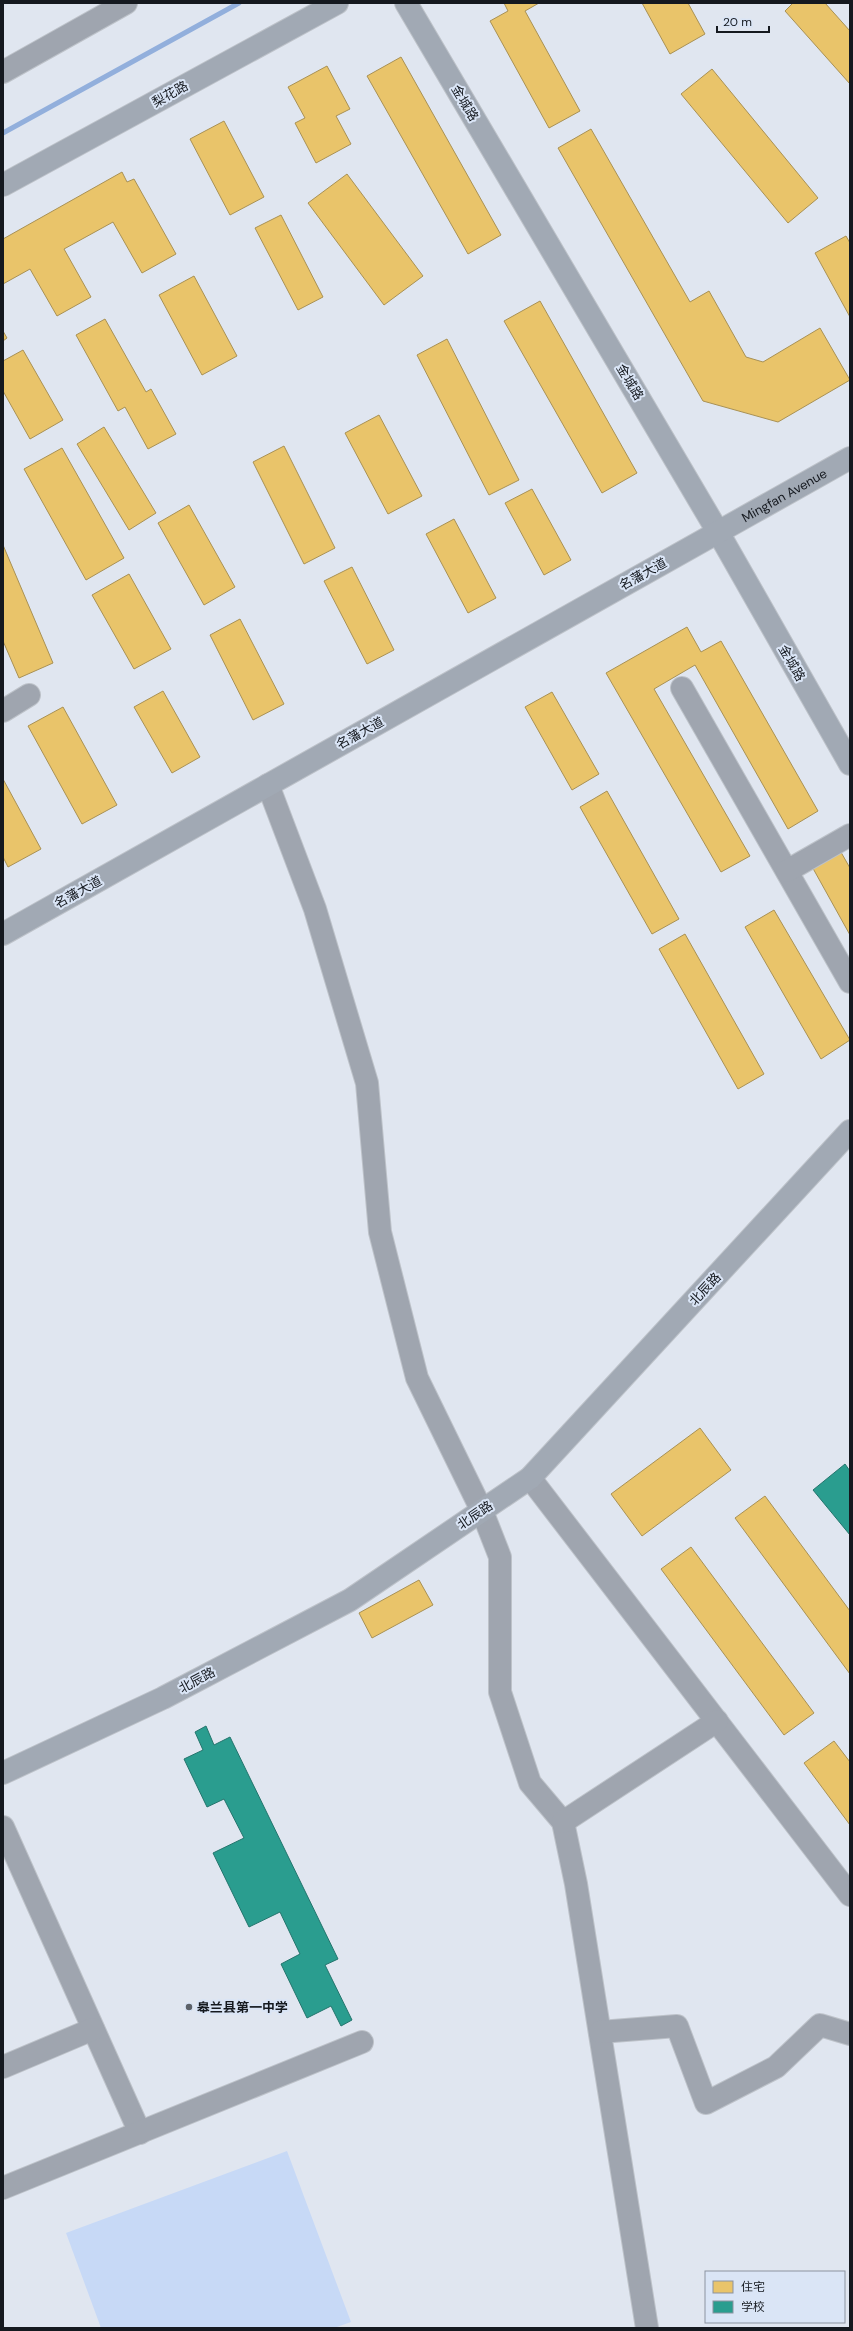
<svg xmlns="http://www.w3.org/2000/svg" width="853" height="2331" viewBox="0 0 853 2331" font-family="'DM Sans','Noto Sans SC',sans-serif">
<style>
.green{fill:#c7d9f6}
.homes{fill:#e9c46a;stroke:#a99154}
.schools{fill:#2a9d8f;stroke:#24756d}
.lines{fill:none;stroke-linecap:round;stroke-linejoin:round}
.stream{stroke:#92afdc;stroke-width:5}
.minor-casing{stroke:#bdc2c9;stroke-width:24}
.major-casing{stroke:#bdc2c9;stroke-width:24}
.minor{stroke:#9fa5af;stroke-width:22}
.major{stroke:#a1a9b4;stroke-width:22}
.poi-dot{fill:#5c6168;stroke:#dae5f6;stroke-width:1.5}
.labels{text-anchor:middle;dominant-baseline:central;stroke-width:4;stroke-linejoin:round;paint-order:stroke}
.street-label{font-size:13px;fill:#15191f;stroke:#dae5f6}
.poi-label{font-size:13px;font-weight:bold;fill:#15191f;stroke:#dae5f6;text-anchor:start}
</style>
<rect width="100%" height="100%" fill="#e0e6f0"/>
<polygon class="green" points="287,2151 351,2322 334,2328 101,2328 66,2233"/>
<g class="homes">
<polygon points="504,3 539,3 525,11 580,111 549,128 490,21 508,11"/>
<polygon points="642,3 688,3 705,34 670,54"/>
<polygon points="793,3 825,3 850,31 850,84 785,11"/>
<polygon points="401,57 501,235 468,254 367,76"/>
<polygon points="327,66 350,109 336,116 351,144 316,163 295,123 305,118 288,87"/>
<polygon points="712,69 818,198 788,223 681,94"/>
<polygon points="224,121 264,197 230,215 190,139"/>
<polygon points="591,129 690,302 709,291 746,357 763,362 820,328 850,380 778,422 703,401 558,148"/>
<polygon points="122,172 127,182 134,179 176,254 142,273 113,222 64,249 91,297 57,316 30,269 3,284 3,239"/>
<polygon points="347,174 423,276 384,305 308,203"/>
<polygon points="281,215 323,297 298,310 255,228"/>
<polygon points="846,236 850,243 850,317 815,253"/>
<polygon points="194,276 237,356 202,375 159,295"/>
<polygon points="540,301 637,473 602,493 504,321"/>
<polygon points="105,319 146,392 151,389 176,434 148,449 125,407 118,411 76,335"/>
<polygon points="3,331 7,338 3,341"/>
<polygon points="447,339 519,480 489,495 417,355"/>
<polygon points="23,350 63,420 30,439 3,391 3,361"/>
<polygon points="379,415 422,496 388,514 345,433"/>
<polygon points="104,427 156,513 129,530 77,444"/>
<polygon points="284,446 335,548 304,564 253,462"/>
<polygon points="62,448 124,558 86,580 24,469"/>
<polygon points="532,489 571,560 544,575 505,503"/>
<polygon points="189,505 235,587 204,605 158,523"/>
<polygon points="454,519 496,598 468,613 426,534"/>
<polygon points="3,545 53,663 19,678 3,641"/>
<polygon points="352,567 394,650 367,664 324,581"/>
<polygon points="129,574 171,649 134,669 92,595"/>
<polygon points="240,619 284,704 253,720 210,635"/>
<polygon points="687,627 701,652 721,641 818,811 788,829 695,665 654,689 750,856 721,872 606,673"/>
<polygon points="163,691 200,757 172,773 134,707"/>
<polygon points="552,692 599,774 572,790 525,707"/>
<polygon points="63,707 117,805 82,824 28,726"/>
<polygon points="3,779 41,849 8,867 3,857"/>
<polygon points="607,791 679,919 652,934 580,807"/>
<polygon points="838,847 850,868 850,935 810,863"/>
<polygon points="774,910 850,1040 821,1059 745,927"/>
<polygon points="685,934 764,1074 738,1089 659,949"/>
<polygon points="700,1428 731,1470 642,1536 611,1494"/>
<polygon points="765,1496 850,1611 850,1674 735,1518"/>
<polygon points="691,1547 814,1713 784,1735 661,1569"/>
<polygon points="419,1580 433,1605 372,1638 359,1613"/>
<polygon points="834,1741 850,1762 850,1825 804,1763"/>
</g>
<g class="schools">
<polygon points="845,1464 850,1471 850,1535 813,1490"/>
<polygon points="206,1726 214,1745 230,1737 338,1959 325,1965 352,2020 341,2026 331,2006 307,2018 281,1964 300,1954 280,1912 249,1927 213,1853 244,1838 224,1799 207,1807 184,1759 203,1750 195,1732"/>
</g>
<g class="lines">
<polyline class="stream" points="3,133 239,3"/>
<defs>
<g id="minor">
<polyline points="3,72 126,3"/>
<polyline points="682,688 850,982"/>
<polyline points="3,711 29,695"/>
<polyline points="268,785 315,909 367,1083 380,1232 417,1378 482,1511 500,1557 500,1692 530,1783 563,1822 576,1884 647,2328"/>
<polyline points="787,871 850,835"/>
<polyline points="530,1478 850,1895"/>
<polyline points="563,1822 717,1721"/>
<polyline points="3,1827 140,2133"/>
<polyline points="600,2032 677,2026 706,2103 776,2067 820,2025 850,2034"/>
<polyline points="3,2067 93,2029"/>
<polyline points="3,2188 362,2042"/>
</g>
<g id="major">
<polyline points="406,3 718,532 850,764"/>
<polyline points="3,185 337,3"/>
<path id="s1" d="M 3,934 L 850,458"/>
<polyline points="3,1773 163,1698 350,1600 530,1478 850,1131"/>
</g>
</defs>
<use href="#minor" class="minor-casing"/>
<use href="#major" class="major-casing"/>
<use href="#minor" class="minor"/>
<use href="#major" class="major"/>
</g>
<circle class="poi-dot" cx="189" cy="2007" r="4"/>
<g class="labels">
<g class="street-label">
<text transform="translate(170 94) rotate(-29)">梨花路</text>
<text transform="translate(465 103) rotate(59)">金城路</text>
<text transform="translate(630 382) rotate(59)">金城路</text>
<text stroke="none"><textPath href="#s1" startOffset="896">Mingfan Avenue</textPath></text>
<text transform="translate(643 574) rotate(-29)">名藩大道</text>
<text transform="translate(792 663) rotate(60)">金城路</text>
<text transform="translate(360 733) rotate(-29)">名藩大道</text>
<text transform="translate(78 892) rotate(-29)">名藩大道</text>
<text transform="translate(705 1289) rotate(-47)">北辰路</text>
<text transform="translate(475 1515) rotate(-34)">北辰路</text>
<text transform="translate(197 1680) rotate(-28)">北辰路</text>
</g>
<g class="poi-label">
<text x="197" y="2007">皋兰县第一中学</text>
</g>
</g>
<rect width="853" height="2331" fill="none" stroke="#15191f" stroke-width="8"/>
<rect x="705" y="2271" width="140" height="52" fill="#dae5f6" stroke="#8b93a0"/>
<rect x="713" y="2281" width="20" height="12" fill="#e9c46a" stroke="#8b93a0"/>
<text x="741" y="2291" font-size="12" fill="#15191f">住宅</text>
<rect x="713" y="2301" width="20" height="12" fill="#2a9d8f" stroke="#8b93a0"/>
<text x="741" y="2311" font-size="12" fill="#15191f">学校</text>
<path d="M717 26v6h52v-6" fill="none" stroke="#15191f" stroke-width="2"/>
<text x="723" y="26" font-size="12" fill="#15191f" stroke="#dae5f6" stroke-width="3" paint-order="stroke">20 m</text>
</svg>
